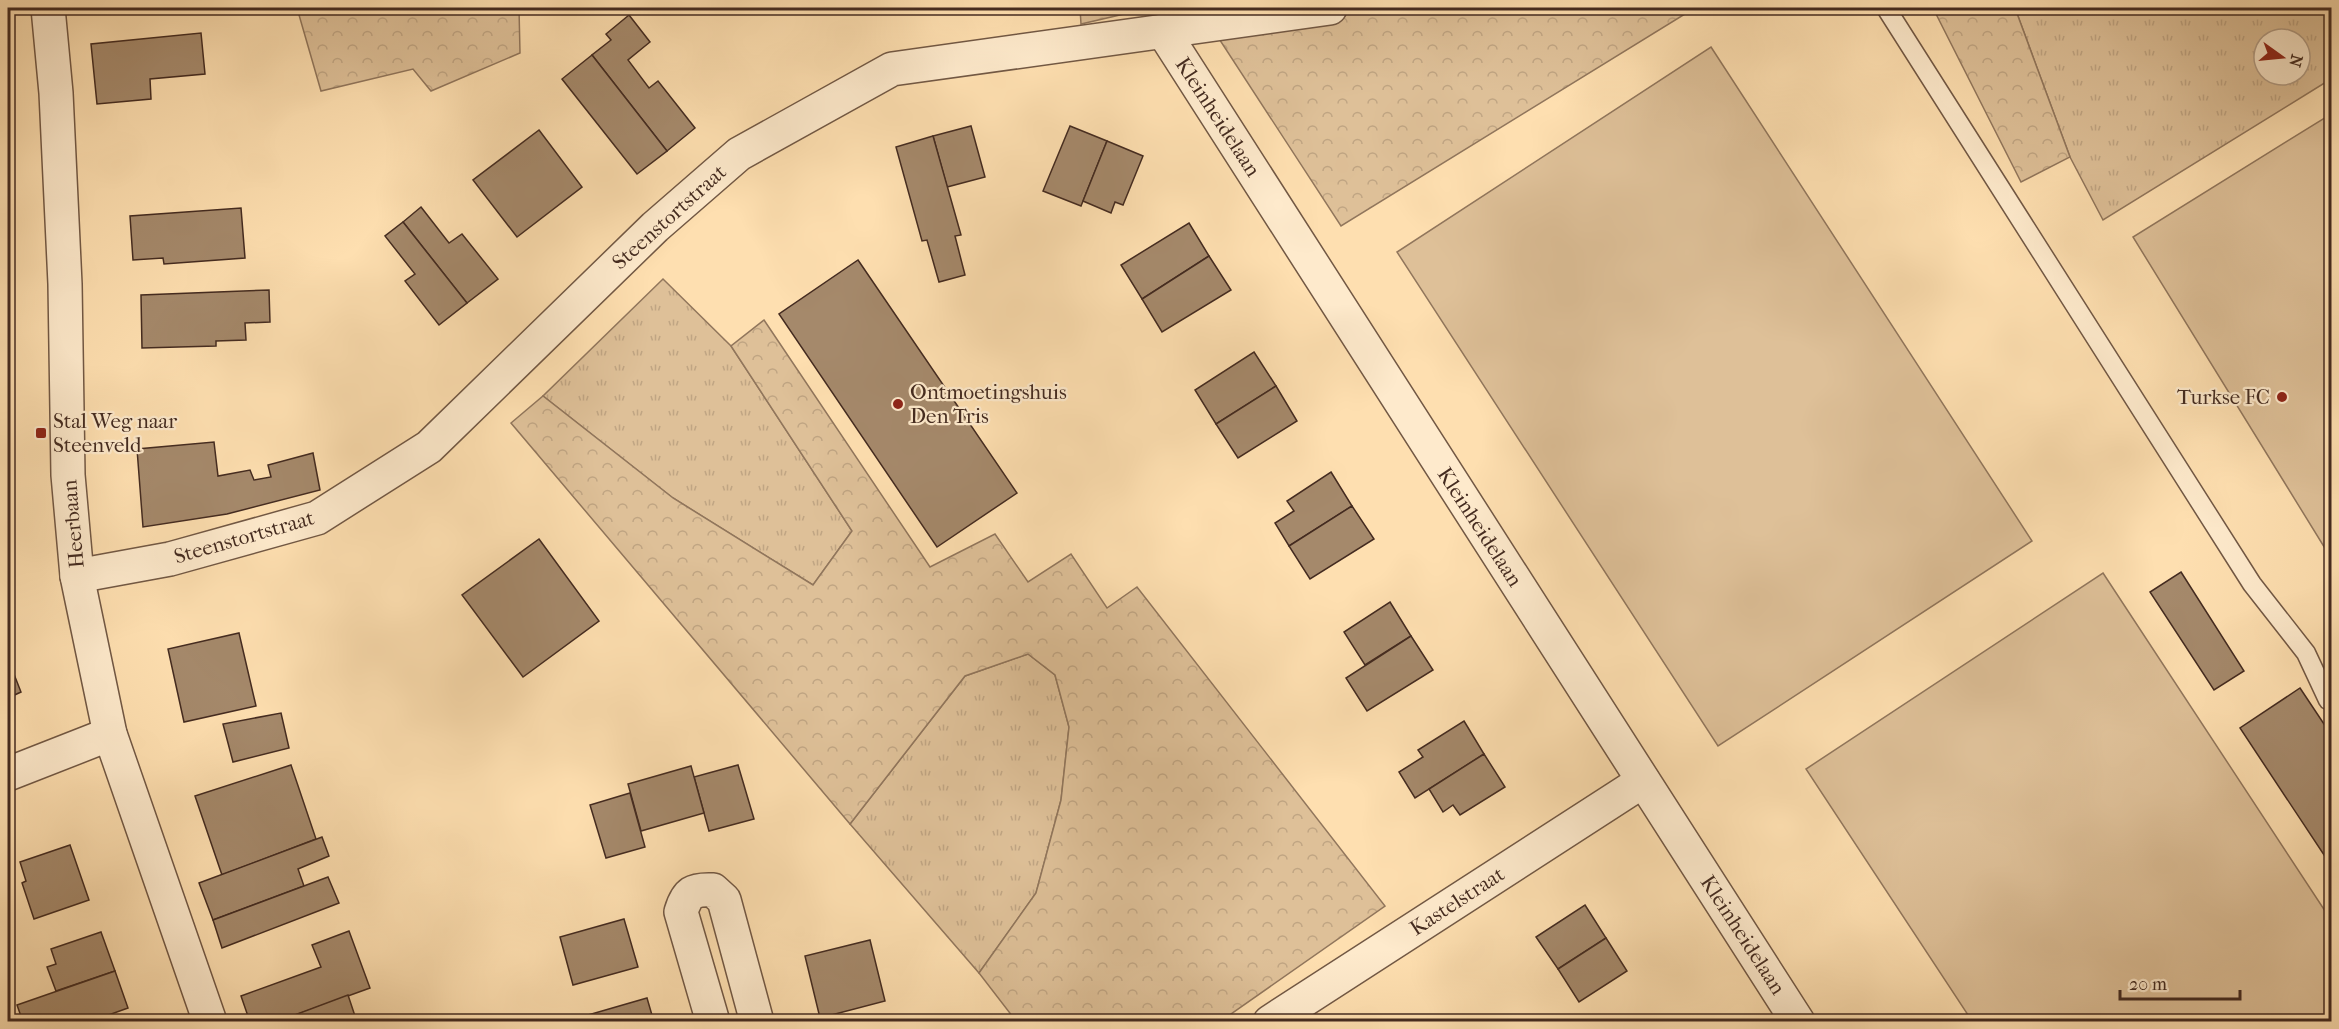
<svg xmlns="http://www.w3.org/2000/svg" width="2339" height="1029" viewBox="0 0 2339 1029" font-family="'IM FELL French Canon',serif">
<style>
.grass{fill:url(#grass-tufts);stroke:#91765c;stroke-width:1.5;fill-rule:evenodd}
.forest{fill:url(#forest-crowns);stroke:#91765c;stroke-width:1.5}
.garden{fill:#dec098;stroke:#91765c;stroke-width:1.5}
.building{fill:#a5896b;stroke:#442b20;stroke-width:1.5}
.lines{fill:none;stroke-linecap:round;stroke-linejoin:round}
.service-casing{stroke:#725844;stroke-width:21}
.minor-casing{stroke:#725844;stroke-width:36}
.tertiary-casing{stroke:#725844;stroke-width:36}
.service{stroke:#feeacc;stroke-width:18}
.minor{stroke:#feeacc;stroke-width:33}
.tertiary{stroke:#feeacc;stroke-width:33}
.poi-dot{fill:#8f2418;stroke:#feeacc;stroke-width:2}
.labels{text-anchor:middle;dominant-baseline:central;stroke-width:4.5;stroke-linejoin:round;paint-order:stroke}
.street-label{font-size:21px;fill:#442b20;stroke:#feeacc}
.poi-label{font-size:21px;fill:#442b20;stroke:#feeacc;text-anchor:start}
</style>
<defs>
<pattern id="grass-tufts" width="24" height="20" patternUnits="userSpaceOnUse" patternTransform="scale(1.5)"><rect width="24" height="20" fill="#dec098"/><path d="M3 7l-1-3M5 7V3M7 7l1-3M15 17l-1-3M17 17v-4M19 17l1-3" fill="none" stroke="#c0a583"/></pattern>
<pattern id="forest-crowns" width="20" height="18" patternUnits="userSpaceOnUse" patternTransform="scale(1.5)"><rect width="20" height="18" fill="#dec098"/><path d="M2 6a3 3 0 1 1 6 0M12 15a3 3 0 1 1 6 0" fill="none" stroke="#c0a583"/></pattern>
</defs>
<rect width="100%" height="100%" fill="#fedfb0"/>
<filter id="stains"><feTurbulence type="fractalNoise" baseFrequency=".00333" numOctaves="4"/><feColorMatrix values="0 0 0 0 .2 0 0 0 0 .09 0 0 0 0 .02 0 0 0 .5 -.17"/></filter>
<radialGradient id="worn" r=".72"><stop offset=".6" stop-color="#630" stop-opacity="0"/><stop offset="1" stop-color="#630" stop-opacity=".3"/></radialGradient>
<g class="grass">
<path d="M 2015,8 L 2331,8 L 2331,79 L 2103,220 L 2070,157 ZM 2264,39 L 2300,39 L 2300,75 L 2264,75 Z"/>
<polygon points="663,279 731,346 852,531 813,585 673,498 543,396"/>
<polygon points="1028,654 1055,675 1069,727 1061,800 1036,893 979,973 850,824 965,676"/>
</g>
<g class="forest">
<polygon points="297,8 519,8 520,53 431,91 413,69 321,91"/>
<polygon points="1080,8 1150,8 1081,24"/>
<polygon points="1199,8 1720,8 1693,9 1341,226"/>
<polygon points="1933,8 2015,8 2070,157 2021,182"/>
<polygon points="764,320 930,567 995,534 1028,582 1071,554 1107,608 1137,587 1385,906 1221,1021 1016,1021 979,973 1036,893 1061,800 1069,727 1055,675 1028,654 965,676 850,824 511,423 543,396 673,498 813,585 852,531 731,346"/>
</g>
<g class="garden">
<polygon points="1711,47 2032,541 1718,746 1397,252"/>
<polygon points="2331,114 2331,558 2133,237"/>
<polygon points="2103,573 2331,920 2331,1021 1972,1021 1806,769"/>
</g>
<g class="building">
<polygon points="975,8 1001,8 975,10"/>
<polygon points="629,15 650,42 628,60 649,88 658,81 695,128 667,151 592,55 611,40 606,34"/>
<polygon points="201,33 205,74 150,79 151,99 97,104 91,44"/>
<polygon points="592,55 667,151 637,174 562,79"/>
<polygon points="971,126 985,177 947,187 933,136"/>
<polygon points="1070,126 1107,141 1081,206 1043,191"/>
<polygon points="539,130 582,187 517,237 473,180"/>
<polygon points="933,136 961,235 955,236 965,275 939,282 927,240 922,241 896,147"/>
<polygon points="1107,141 1143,156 1123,205 1115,202 1111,213 1083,201"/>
<polygon points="421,207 449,243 462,234 498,279 467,303 403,222"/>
<polygon points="241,208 245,258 164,264 163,258 133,260 130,216"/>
<polygon points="403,222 467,303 439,325 405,281 415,274 385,236"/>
<polygon points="1189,223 1209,256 1142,299 1121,265"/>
<polygon points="1209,256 1231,290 1162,332 1142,299"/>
<polygon points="858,260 1017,493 937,547 779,314"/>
<polygon points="269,290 270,322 245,323 246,340 216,341 216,346 142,348 141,295"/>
<polygon points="1254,352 1276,386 1216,424 1195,390"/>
<polygon points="1276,386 1297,421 1238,458 1216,424"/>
<polygon points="214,442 218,476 250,470 254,480 271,477 268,465 313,453 320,490 227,514 143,527 137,449"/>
<polygon points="1331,472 1352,506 1289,546 1275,523 1294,511 1287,501"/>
<polygon points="1352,506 1374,539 1310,579 1289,546"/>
<polygon points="539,539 599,621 523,677 462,595"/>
<polygon points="2181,572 2244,671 2214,690 2150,592"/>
<polygon points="1390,602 1411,636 1365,665 1344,632"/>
<polygon points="239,633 256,706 184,722 168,649"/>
<polygon points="1411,636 1433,670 1367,711 1346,678"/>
<polygon points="10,664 21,692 8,698 8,665"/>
<polygon points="2300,688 2332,736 2332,867 2240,728"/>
<polygon points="281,713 289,748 233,762 223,724"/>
<polygon points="1464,721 1484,754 1415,798 1399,772 1423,757 1418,750"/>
<polygon points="1484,754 1505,787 1460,815 1453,805 1443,812 1429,789"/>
<polygon points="291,765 316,839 222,875 195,796"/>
<polygon points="738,765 754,819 709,831 694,777"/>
<polygon points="691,766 704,813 641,831 628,784"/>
<polygon points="630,793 645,847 606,858 590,805"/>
<polygon points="322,837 329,856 298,869 304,886 213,920 199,883"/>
<polygon points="70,845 89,900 34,919 22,883 26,881 20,862"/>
<polygon points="328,877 339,903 222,948 213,920"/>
<polygon points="1585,905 1606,938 1558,969 1536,937"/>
<polygon points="624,919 638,967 573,985 560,937"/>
<polygon points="349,931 370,988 276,1022 250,1022 241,996 321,967 312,945"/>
<polygon points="101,932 115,971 56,991 47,967 56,964 51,949"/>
<polygon points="1606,938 1627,971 1579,1002 1558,969"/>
<polygon points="870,940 885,1001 820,1018 805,956"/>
<polygon points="115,971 128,1008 89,1022 23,1022 17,1005"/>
<polygon points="348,995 357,1022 276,1022"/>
<polygon points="647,998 654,1022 590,1022 588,1015"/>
</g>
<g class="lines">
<defs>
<polyline id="service" points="1886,8 2252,584 2306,653 2328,700"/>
<g id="minor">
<polyline points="1163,31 1798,1022"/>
<polyline points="77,576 170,559 317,518 429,447 655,227 739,154 892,69 1330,8"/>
<polyline points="8,774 110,734"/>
<path d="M 713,1022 L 681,912 C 687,892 693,889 713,890 L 724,900 L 757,1022"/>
<polyline points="1270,1022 1643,781"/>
</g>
<polyline id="tertiary" points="48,8 56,93 65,284 68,475 77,576 110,734 210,1022"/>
</defs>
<use href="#service" class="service-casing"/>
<use href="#minor" class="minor-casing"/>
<use href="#tertiary" class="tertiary-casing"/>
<use href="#service" class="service"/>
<use href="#minor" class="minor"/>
<use href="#tertiary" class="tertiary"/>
</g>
<g class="poi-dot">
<circle cx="2282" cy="397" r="6"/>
<circle cx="898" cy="404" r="6"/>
<rect x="35" y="427" width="12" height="12" rx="3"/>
</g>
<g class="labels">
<g class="street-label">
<text transform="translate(1218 117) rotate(57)">Kleinheidelaan</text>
<text transform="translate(669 217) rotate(-42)">Steenstortstraat</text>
<text transform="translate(73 524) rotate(-95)">Heerbaan</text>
<text transform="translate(1480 527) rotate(57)">Kleinheidelaan</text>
<text transform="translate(244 537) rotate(-16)">Steenstortstraat</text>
<text transform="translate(1457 901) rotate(-33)">Kastelstraat</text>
<text transform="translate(1743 935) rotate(57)">Kleinheidelaan</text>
</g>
<g class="poi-label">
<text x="910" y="392">Ontmoetingshuis<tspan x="910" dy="24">Den Tris</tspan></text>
<text x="2270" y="397" text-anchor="end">Turkse FC</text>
<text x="53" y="421">Stal Weg naar<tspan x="53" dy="24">Steenveld</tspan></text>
</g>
</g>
<rect width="2339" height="1029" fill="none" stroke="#fedfb0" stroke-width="30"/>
<rect x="9" y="9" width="2321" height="1011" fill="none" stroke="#442b20" stroke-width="3"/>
<rect x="15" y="15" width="2309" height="999" fill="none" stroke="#442b20" stroke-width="1.5"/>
<g transform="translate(2282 57) rotate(105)"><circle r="28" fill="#feeacc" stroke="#b49e87" stroke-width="1.5"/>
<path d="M0-4.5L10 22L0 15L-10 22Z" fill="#8f2418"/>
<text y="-9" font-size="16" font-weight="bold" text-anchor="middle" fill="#442b20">N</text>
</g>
<path d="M2120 990v9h120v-9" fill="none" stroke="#442b20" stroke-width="3"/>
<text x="2129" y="990" font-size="18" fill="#442b20" stroke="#feeacc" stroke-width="4.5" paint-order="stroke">20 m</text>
<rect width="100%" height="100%" filter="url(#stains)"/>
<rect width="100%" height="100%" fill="url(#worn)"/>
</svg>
